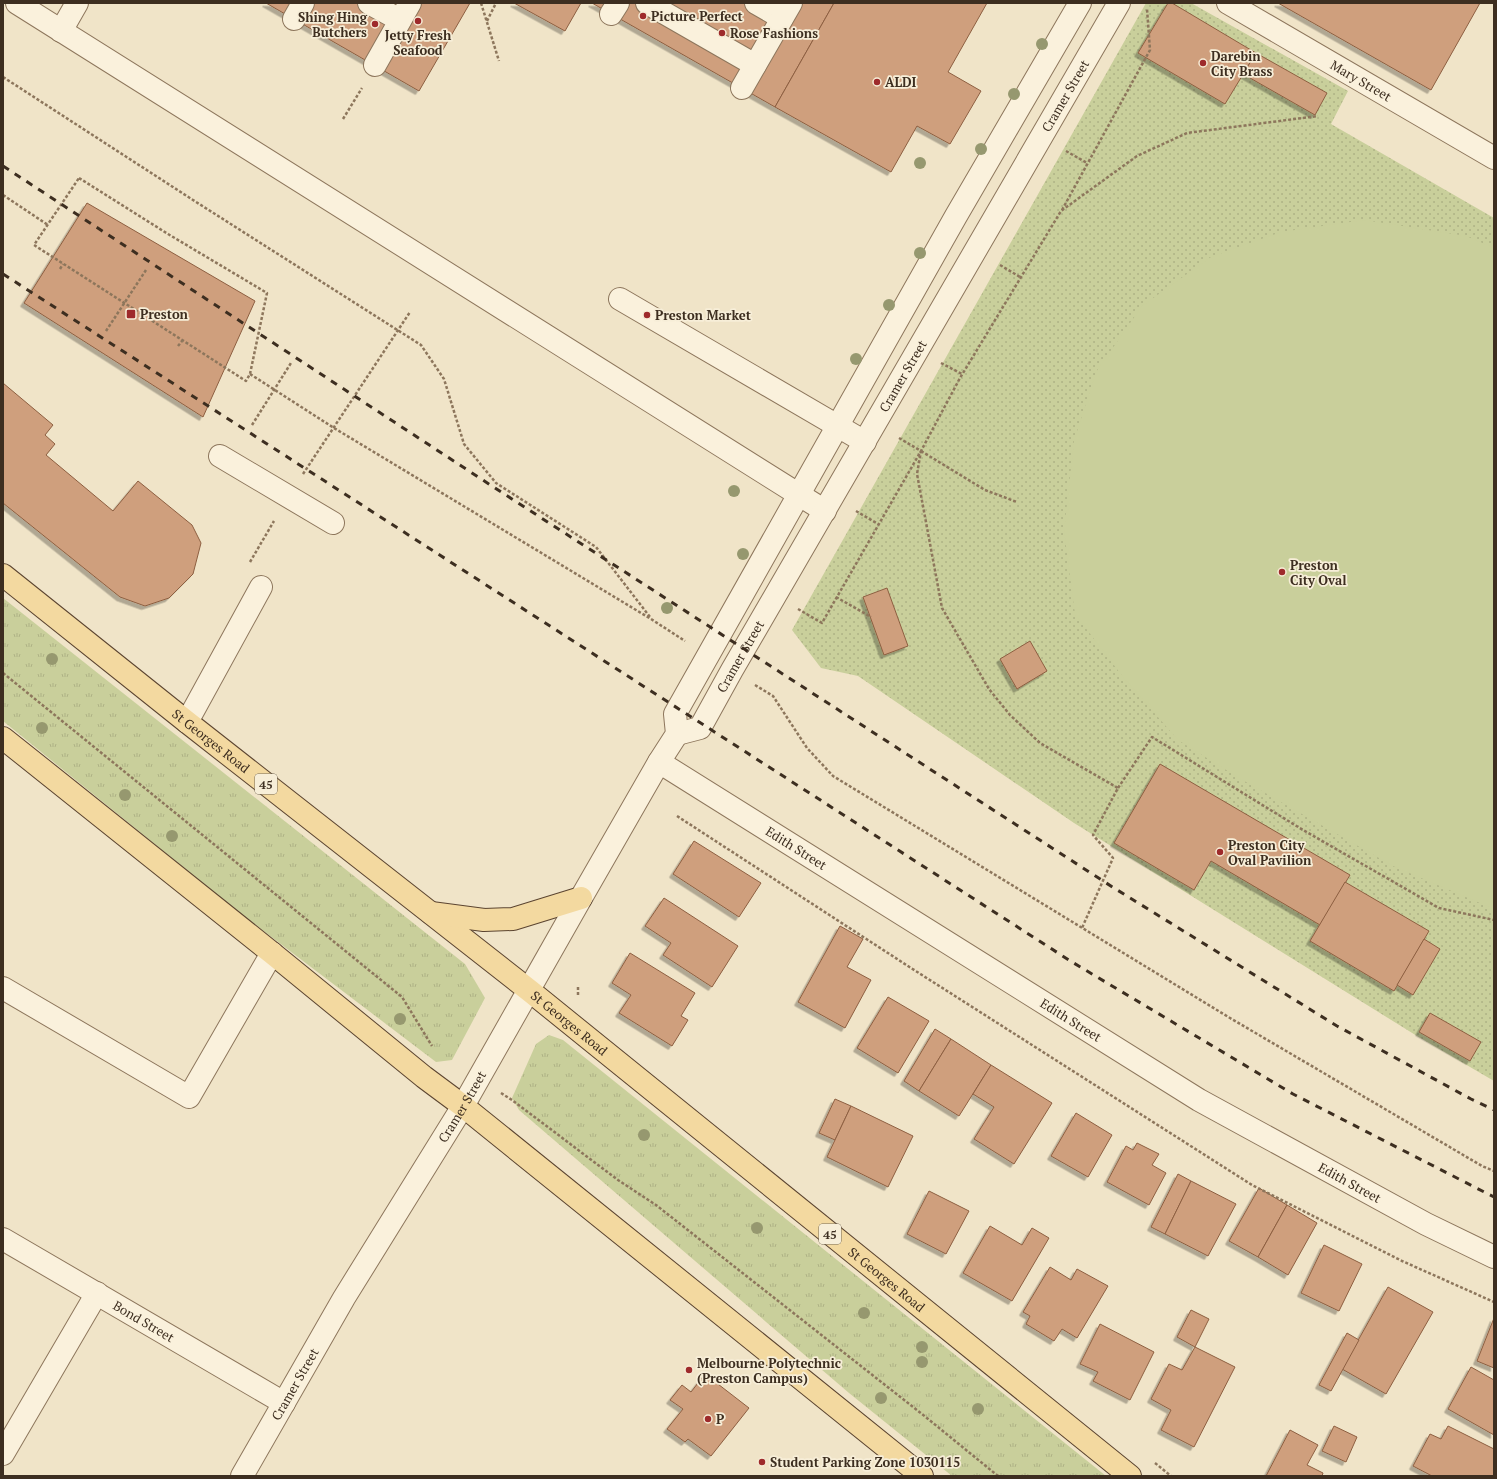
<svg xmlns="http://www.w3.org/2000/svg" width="1497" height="1479" viewBox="0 0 1497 1479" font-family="'PT Serif',serif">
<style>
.grass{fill:url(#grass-tufts)}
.park{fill:url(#park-dots)}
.pitch{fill:#c9cf9b}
.building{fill:#cf9f7d;stroke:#8d5f41;filter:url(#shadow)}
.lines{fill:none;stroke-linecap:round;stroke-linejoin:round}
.minor-casing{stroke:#8d765c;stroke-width:24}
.major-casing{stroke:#5b4430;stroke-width:24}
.path{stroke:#8d765c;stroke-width:2.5;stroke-dasharray:3 2;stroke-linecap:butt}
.minor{stroke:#faf1dc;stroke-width:22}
.major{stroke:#f3d9a0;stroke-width:22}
.rail{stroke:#3d2e20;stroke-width:3;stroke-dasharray:7 7;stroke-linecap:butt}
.tree{fill:#96986f}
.poi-dot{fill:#9e2a2b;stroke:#f7eed8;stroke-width:1.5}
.labels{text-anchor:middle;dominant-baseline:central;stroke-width:3.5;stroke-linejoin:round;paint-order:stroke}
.shield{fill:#f7eed8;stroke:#756857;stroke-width:1}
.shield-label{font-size:12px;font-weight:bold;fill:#3d2e20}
.poi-label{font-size:13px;font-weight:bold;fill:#3d2e20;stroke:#f7eed8;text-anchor:start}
.street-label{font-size:13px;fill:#3d2e20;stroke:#f7eed8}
</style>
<defs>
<pattern id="grass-tufts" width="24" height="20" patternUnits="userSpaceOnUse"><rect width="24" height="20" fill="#c9cf9b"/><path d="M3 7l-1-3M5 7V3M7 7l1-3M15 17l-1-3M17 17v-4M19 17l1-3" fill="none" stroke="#aeb285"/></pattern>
<pattern id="park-dots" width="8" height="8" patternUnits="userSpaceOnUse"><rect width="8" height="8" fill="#c9cf9b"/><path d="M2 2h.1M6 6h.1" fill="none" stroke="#aeb285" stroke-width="1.8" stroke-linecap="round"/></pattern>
<filter id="shadow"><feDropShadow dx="-3.5" dy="3.5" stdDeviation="0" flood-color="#0004"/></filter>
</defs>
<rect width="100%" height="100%" fill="#f0e4c8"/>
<g class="grass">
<polygon points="3,598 465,964 485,998 452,1060 436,1062 236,910 3,721"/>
<polygon points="549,1035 563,1040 1106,1476 952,1476 849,1393 519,1110 512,1098 536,1044"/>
</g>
<polygon class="park" points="1146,3 1191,3 1348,91 1331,124 1494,218 1494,1081 1417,1036 1074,823 858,676 821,668 792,630"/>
<polygon class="pitch" points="1364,220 1466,236 1494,248 1494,909 1393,866 1239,778 1178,740 1123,677 1075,614 1064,531 1074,441 1096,372 1142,306 1211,257 1281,232"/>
<g class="building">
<polygon points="266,3 470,3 419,91"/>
<polygon points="514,3 581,3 565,31"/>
<polygon points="592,3 834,3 775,107"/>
<polygon points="834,3 987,3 948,72 981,91 950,144 917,126 891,172 775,107"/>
<polygon points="1168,3 1172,3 1256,53 1225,104 1138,53"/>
<polygon points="1278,3 1480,3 1431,90"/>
<polygon points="1256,53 1327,93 1315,115 1243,74"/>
<polygon points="87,203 255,301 203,417 24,303"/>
<polygon points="3,383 53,425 45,435 55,444 46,455 113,511 138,481 192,525 201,543 193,574 169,598 145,606 120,597 3,503"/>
<polygon points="887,588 908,646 884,655 863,597"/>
<polygon points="1030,641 1047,671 1017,689 1000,659"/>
<polygon points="1160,764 1350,875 1320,925 1211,861 1194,890 1114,843"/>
<polygon points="694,841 761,883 739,917 673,874"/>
<polygon points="1345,882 1429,931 1394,991 1310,941"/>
<polygon points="664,898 738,946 712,987 663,955 671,943 645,926"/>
<polygon points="840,926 863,939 847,967 871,980 845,1028 798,1002"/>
<polygon points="1424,939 1440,949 1413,995 1397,985"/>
<polygon points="630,953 695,993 681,1016 688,1020 672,1046 619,1013 631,995 612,983"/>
<polygon points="888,997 929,1021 898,1073 857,1048"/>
<polygon points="1430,1013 1481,1042 1470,1061 1419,1032"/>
<polygon points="935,1029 951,1039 919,1091 904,1081"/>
<polygon points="951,1039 991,1065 959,1116 919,1091"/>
<polygon points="991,1065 1052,1103 1014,1164 974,1139 994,1107 973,1094"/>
<polygon points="835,1099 851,1106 835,1140 819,1133"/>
<polygon points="851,1106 913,1136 888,1187 827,1157"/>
<polygon points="1076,1113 1112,1135 1088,1177 1051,1156"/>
<polygon points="1137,1143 1159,1154 1152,1165 1166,1173 1149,1205 1107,1182 1126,1146 1133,1150"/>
<polygon points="1178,1174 1191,1181 1165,1234 1151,1227"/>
<polygon points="1191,1181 1236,1204 1208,1256 1165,1234"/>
<polygon points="1259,1188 1287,1205 1258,1257 1229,1241"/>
<polygon points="929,1191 969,1211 946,1254 907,1234"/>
<polygon points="1287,1205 1317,1223 1288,1275 1258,1257"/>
<polygon points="990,1226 1022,1245 1032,1228 1049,1238 1012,1301 963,1273"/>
<polygon points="1324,1245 1362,1264 1339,1311 1301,1293"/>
<polygon points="1050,1267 1071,1280 1077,1269 1108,1286 1077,1338 1062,1329 1054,1341 1026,1324 1030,1316 1023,1312"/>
<polygon points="1388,1287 1433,1312 1386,1394 1342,1369"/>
<polygon points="1191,1310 1209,1319 1195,1347 1177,1337"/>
<polygon points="1494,1318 1494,1368 1477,1361"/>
<polygon points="1100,1324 1154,1352 1130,1400 1093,1381 1098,1372 1080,1364"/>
<polygon points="1347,1333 1359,1340 1331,1391 1319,1385"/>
<polygon points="1195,1347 1235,1367 1194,1447 1161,1430 1171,1410 1151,1399 1169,1364 1182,1370"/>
<polygon points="1471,1367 1494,1380 1494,1435 1448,1409"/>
<polygon points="705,1374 749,1408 711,1456 688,1439 685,1442 667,1429 683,1409 670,1400 682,1385 691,1392"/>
<polygon points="1334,1426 1357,1437 1346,1462 1322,1451"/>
<polygon points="1448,1426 1494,1449 1494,1476 1432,1476 1413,1466 1430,1434 1441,1439"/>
<polygon points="1290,1430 1318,1445 1307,1465 1323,1473 1322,1476 1266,1476"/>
</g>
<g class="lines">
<defs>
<g id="minor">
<polyline points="17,3 825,511"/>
<polyline points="369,3 400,20"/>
<polyline points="647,3 755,65"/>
<polyline points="756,3 782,18"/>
<path id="s1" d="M 1228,3 L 1494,158"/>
<polyline points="611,14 618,3"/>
<polyline points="294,19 303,3"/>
<polyline points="61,31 77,3"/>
<polyline points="375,65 410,3"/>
<polyline points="742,88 791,3"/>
<polyline points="620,299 865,442"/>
<polyline points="220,456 333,523"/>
<polyline points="187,722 261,587"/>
<path id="s2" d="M 677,734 L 700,728 L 732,670 L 1119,3"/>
<path id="s3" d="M 659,762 L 1199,1100 L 1426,1224 L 1494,1257"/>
<polyline points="3,988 189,1097 272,953"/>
<path id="s4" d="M 3,1239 L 284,1403"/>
<polyline points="3,1454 97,1293"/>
<path id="s5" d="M 242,1476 L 344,1298 L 463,1106 L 581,898 L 659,762 L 677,734 L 675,714 L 956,216 L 1080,3"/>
</g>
<g id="major">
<path id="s6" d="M 3,575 L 187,722 L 530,991 L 1130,1476"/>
<polyline points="3,738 272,953 424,1077 463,1106 922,1476"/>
<polyline points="431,913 484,920 513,919 581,898"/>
</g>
</defs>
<use href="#minor" class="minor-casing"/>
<use href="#major" class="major-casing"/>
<g class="path">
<polyline points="481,3 499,61"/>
<polyline points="487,21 496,3"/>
<polyline points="3,77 193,200 421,345 444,379 464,444 496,483 596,547 650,617"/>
<polyline points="343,119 362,88"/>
<polyline points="1066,151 1087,163"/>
<polygon points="79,178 168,234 267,293 250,374 246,381 34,245"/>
<polyline points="3,195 48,225"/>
<polyline points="1062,210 1150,50 1147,9"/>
<polyline points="1000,265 1020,277"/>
<polyline points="60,269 63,264"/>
<polyline points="106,331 146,270"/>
<polyline points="178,346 182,341"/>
<polyline points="941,363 962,374"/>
<polyline points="250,374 334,428 651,619 685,641"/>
<polyline points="252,425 291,363"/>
<polyline points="899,438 921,451 917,474 942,608 989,689 1010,715 1040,743 1118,788 1093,835 1113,858 1082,928"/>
<polyline points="921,451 985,490 1017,502"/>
<polyline points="303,474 410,312"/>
<polyline points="856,511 878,524"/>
<polyline points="250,562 274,521"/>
<polyline points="836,597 871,617"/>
<polyline points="798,609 822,623 921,451 960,378 1061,211 1137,156 1187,133 1318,116"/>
<polyline points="3,673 402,997 432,1046"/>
<polyline points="755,685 773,696 807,748 833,776 1230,1018 1482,1166 1494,1171"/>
<polyline points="1118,788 1152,737 1303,830 1439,908 1494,920"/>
<polyline points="677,816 911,968 1252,1185 1402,1261 1494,1302"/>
<polyline points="578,995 578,985"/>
<polyline points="501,1093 512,1100 618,1180 656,1205 922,1414 998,1476"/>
<polyline points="1155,1463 1171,1476"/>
</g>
<use href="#minor" class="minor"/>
<use href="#major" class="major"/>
<g class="rail">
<polyline points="3,166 495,488 1114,888 1337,1026 1471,1099 1494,1110"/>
<polyline points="3,274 1072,962 1293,1094 1494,1197"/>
</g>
</g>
<g class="tree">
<circle cx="1042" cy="44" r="6"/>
<circle cx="1014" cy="94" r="6"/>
<circle cx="981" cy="149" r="6"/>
<circle cx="920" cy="163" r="6"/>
<circle cx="920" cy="253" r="6"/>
<circle cx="889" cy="305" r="6"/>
<circle cx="856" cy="359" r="6"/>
<circle cx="734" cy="491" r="6"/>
<circle cx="743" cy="554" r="6"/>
<circle cx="667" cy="608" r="6"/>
<circle cx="52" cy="659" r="6"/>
<circle cx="42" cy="728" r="6"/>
<circle cx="125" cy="795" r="6"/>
<circle cx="172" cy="836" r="6"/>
<circle cx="400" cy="1019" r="6"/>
<circle cx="644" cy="1135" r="6"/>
<circle cx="757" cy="1228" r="6"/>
<circle cx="864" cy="1313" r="6"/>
<circle cx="922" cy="1347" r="6"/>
<circle cx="922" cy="1362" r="6"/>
<circle cx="881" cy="1398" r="6"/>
<circle cx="978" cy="1409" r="6"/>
</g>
<g class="poi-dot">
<circle cx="643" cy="16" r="4"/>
<circle cx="418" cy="21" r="4"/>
<circle cx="375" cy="24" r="4"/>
<circle cx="722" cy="33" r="4"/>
<circle cx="1203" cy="63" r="4"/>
<circle cx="877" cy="82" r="4"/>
<rect x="126" y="309" width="10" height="10" rx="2"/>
<circle cx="647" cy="315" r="4"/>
<circle cx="1282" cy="572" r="4"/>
<circle cx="1220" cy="852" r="4"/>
<circle cx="689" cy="1370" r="4"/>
<circle cx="708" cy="1419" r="4"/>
<circle cx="762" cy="1462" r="4"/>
</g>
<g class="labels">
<g class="shield">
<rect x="255" y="774" width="22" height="20" rx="3"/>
<rect x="819" y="1224" width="22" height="20" rx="3"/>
</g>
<g class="shield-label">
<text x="266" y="784">45</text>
<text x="830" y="1234">45</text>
</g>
<g class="poi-label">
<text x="651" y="16">Picture Perfect</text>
<text x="367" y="17" text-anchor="end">Shing Hing<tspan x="367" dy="15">Butchers</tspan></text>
<text x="730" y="33">Rose Fashions</text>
<text x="418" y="35" text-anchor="middle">Jetty Fresh<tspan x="418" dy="15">Seafood</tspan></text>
<text x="1211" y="56">Darebin<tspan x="1211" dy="15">City Brass</tspan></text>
<text x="885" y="82">ALDI</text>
<text x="140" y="314">Preston</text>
<text x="655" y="315">Preston Market</text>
<text x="1290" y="565">Preston<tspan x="1290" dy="15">City Oval</tspan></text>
<text x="1228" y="845">Preston City<tspan x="1228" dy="15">Oval Pavilion</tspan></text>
<text x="697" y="1363">Melbourne Polytechnic<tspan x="697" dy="15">(Preston Campus)</tspan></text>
<text x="716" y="1419">P</text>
<text x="770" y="1462">Student Parking Zone 1030115</text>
</g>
<g class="street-label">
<text stroke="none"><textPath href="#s1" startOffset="154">Mary Street</textPath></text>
<text stroke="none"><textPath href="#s2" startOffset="754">Cramer Street</textPath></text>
<text stroke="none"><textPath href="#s2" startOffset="430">Cramer Street</textPath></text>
<text stroke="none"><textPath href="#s2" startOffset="106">Cramer Street</textPath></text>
<text stroke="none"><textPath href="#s6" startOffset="266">St Georges Road</textPath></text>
<text stroke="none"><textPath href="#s3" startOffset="162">Edith Street</textPath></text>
<text stroke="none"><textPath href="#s3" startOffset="486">Edith Street</textPath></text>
<text stroke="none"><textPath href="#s6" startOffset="722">St Georges Road</textPath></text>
<text stroke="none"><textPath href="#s5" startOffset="430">Cramer Street</textPath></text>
<text stroke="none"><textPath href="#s3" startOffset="809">Edith Street</textPath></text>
<text stroke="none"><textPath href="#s6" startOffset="1130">St Georges Road</textPath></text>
<text stroke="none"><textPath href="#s4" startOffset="163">Bond Street</textPath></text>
<text stroke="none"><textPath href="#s5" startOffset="106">Cramer Street</textPath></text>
</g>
</g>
<rect width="1497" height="1479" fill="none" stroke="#3d2e20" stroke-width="8"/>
</svg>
